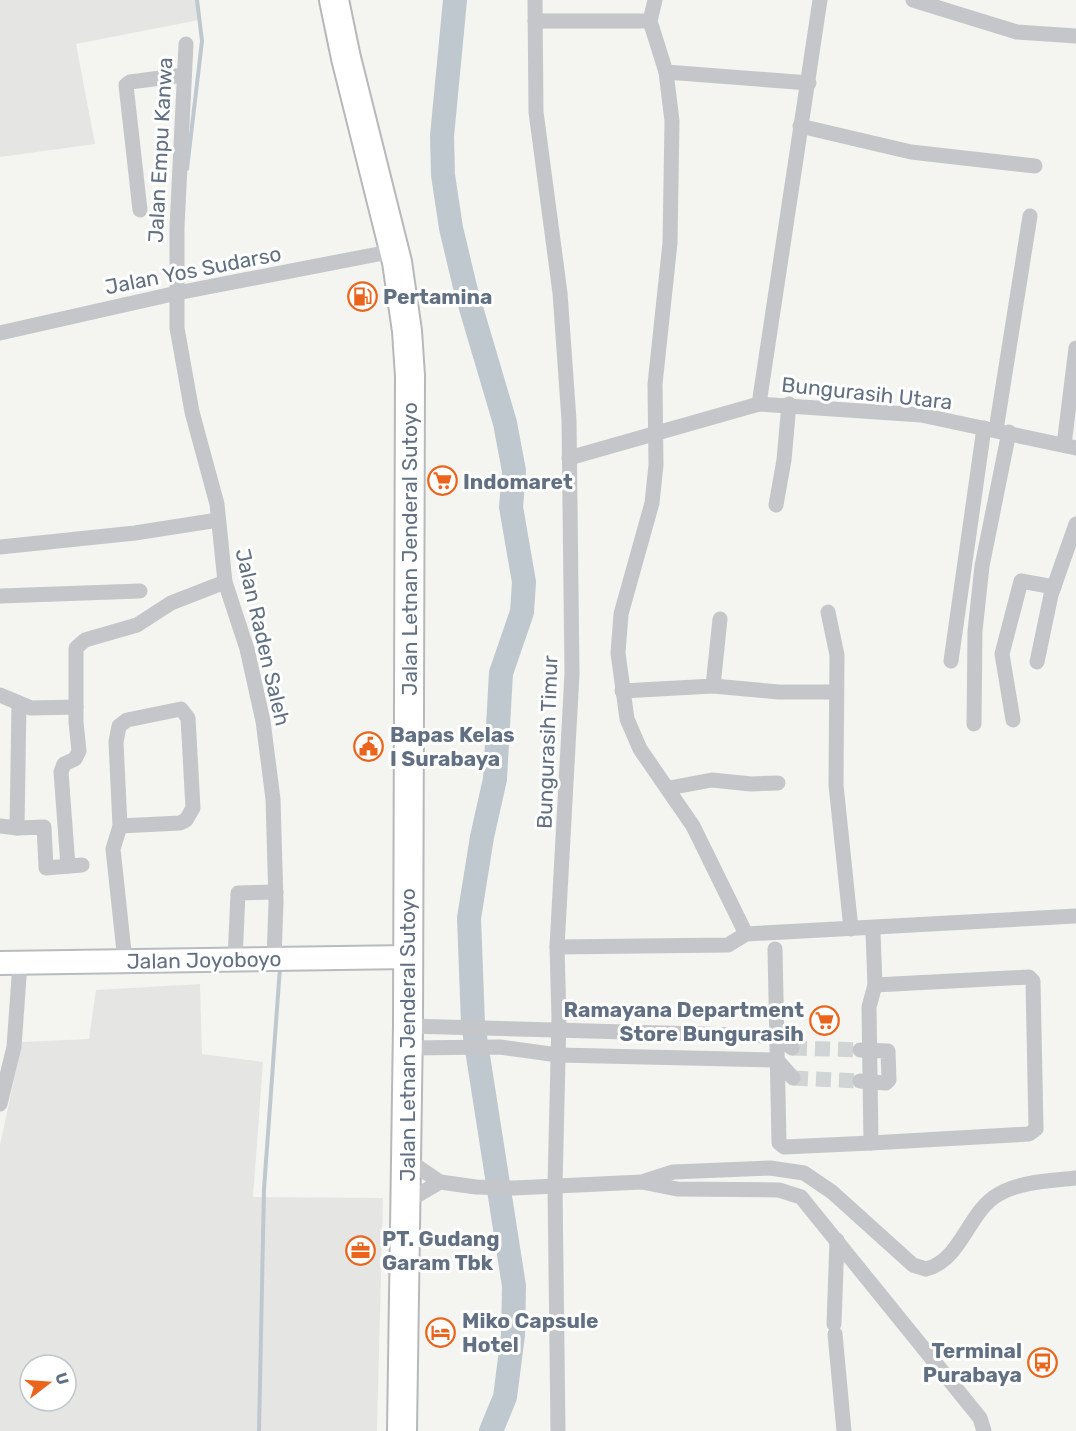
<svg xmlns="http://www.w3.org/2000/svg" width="1076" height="1431" viewBox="0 0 1076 1431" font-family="Rubik,sans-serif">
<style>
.built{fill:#e5e6e4;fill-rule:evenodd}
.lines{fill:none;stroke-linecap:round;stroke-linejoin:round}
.stream{stroke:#bfc8ce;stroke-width:4}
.river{stroke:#bfc8ce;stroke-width:24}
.street-tunnel{stroke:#d0d4d5;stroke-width:15;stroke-dasharray:15 8;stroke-linecap:butt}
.secondary-casing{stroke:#b8bbc0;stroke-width:26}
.highway-casing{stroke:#b6b8bc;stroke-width:32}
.street{stroke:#c4c6ca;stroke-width:15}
.secondary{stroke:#fff;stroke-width:22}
.highway{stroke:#fff;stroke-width:28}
.labels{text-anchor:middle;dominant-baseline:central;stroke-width:6;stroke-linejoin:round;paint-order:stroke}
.street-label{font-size:21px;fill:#627083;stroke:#fff}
.poi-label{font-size:21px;font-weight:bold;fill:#627083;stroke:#fff;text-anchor:start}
</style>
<rect width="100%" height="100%" fill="#f4f5f0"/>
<g class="built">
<polygon points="0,0 197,0 199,20 76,44 95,144 0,157"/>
<path d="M 200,984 L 202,1054 L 263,1062 L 253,1197 L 383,1198 L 377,1431 L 0,1431 L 0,1145 L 22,1042 L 89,1039 L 96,990 ZM 30,1365 L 66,1365 L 66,1401 L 30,1401 Z"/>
</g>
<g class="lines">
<g class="stream">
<polyline points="187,169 202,41 197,0"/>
<polyline points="259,1431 264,1189 280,967"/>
</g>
<polyline class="river" points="455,0 442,136 443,175 451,228 466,291 505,423 514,471 511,507 524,582 522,612 501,673 495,779 482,837 469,918 473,1024 514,1286 513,1335 505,1397 491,1431"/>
<g class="street-tunnel">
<polyline points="792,1048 860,1050"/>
<polyline points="793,1078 860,1081"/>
</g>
<defs>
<polyline id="secondary" points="0,963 409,957"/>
<polyline id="highway" points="334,0 346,58 397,262 407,331 410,376 408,1026 402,1431"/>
</defs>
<use href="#secondary" class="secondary-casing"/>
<use href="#highway" class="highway-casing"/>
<g class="street">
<polyline points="535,0 536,112 560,293 569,420 572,674 557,947 559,1018 555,1186 558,1431"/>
<polyline points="655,0 650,21 666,72 672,121 670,243 655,384 656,465 652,503 621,614 618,653 627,719 640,749 693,826 746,934"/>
<polyline points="913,0 1017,32 1076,36"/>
<polyline points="535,21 650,21"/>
<polyline points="186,44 177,227 177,328 192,412 217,504 225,582 247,649 263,721 273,799 276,902 274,959"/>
<polyline points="666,72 809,83"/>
<polyline points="800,126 911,152 1035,166"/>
<polyline points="140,210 126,85 130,82 184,75"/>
<polyline points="0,333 177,293 394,251"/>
<polyline points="759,404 820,0"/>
<polyline points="996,430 1030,216"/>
<polyline points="1064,445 1076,348"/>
<polyline points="569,458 759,404 921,415 1076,448"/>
<polyline points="776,505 784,460 789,404"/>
<polyline points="0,547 135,533 218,520"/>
<polyline points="0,596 140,591"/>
<polyline points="828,612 837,655 836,785 851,929"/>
<polyline points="951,661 984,428"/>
<polyline points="1037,662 1051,595 1076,524"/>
<polyline points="713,686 779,692 835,692"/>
<polyline points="622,691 713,686 720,619"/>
<polyline points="0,695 31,708 76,707"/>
<polyline points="19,703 17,828 44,827 46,868 82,865"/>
<polyline points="1013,720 1002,654 1021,581 1054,587"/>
<polyline points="974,724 975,631 982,566 1009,432"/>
<polyline points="669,788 712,780 751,784 778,783"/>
<polyline points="0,826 17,828"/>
<polyline points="120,826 116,742 119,726 127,720 181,709 188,718 193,808 186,820 180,823 120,826 113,849 125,961"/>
<polyline points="68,866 61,772 64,764 75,759 79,751 76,722 76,648 85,640 137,625 171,603 225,582"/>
<polyline points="873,933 875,985"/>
<polyline points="557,947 728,945 746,934 1076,916"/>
<polyline points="775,949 779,1143 784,1147 871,1143"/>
<polyline points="235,960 238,893 276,892"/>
<polygon points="1029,977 1033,981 1036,1129 1029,1134 871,1143 869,1007 875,985"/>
<polyline points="408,1026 776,1036 792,1048"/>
<polyline points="408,1048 500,1047 558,1055 777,1060 793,1078"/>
<polyline points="860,1050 888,1051 889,1080 886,1083 860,1081"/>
<polyline points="0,1104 14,1047 20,963"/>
<polyline points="406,1159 440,1182 476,1187 514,1188 642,1182 677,1189 779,1190 801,1197 980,1418 984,1431"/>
<path d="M 645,1181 L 673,1172 L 770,1168 L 804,1173 L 832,1192 L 913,1265 L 926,1269 C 962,1260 968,1211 999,1194 C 1022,1181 1051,1181 1076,1178"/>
<polyline points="406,1202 440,1182"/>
<polyline points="834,1324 837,1240"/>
<polyline points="835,1334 844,1431"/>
</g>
<use href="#secondary" class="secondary"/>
<use href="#highway" class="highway"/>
</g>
<defs>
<symbol id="fuel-ring" viewBox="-11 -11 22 22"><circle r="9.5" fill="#fff" stroke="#ea651b" stroke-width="1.5"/><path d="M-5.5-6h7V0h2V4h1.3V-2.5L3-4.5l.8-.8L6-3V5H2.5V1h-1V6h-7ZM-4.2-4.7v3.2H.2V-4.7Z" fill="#ea651b"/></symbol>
<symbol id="supermarket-ring" viewBox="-11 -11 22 22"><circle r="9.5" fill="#fff" stroke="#ea651b" stroke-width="1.5"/><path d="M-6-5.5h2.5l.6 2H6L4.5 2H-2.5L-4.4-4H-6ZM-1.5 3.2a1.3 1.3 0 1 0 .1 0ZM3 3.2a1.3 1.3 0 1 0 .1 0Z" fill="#ea651b"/></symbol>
<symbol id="civic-ring" viewBox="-11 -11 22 22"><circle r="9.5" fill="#fff" stroke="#ea651b" stroke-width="1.5"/><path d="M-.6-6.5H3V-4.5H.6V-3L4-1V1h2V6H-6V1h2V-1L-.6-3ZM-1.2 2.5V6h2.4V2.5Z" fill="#ea651b"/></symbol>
<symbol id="office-ring" viewBox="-11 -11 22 22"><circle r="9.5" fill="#fff" stroke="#ea651b" stroke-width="1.5"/><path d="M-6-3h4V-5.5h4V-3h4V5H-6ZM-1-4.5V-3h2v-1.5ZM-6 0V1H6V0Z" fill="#ea651b"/></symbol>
<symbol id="hotel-ring" viewBox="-11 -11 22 22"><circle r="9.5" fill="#fff" stroke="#ea651b" stroke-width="1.5"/><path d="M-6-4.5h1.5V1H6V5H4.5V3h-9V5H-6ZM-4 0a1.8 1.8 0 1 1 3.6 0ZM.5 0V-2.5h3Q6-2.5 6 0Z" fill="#ea651b"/></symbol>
<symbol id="bus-ring" viewBox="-11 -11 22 22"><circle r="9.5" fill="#fff" stroke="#ea651b" stroke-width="1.5"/><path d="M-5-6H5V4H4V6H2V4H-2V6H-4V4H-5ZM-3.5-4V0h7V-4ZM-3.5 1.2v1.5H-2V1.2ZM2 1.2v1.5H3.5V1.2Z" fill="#ea651b"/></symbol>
</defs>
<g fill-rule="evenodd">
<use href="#fuel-ring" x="346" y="280" width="33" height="33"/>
<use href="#supermarket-ring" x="426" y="464" width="33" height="33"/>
<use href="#civic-ring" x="352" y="730" width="33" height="33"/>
<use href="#supermarket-ring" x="808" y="1004" width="33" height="33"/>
<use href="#office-ring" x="344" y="1234" width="33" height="33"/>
<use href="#hotel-ring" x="424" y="1316" width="33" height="33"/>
<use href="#bus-ring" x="1026" y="1346" width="33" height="33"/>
</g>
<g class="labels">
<g class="street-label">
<text transform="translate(160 150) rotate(-87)">Jalan Empu Kanwa</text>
<text transform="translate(193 270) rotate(-11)">Jalan Yos Sudarso</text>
<text transform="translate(867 393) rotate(6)">Bungurasih Utara</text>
<text transform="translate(409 549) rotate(-90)">Jalan Letnan Jenderal Sutoyo</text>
<text transform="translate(263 637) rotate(77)">Jalan Raden Saleh</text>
<text transform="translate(547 742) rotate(-88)">Bungurasih Timur</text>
<text transform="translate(204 960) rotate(-1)">Jalan Joyoboyo</text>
<text transform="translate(407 1035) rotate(-90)">Jalan Letnan Jenderal Sutoyo</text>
</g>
<g class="poi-label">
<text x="383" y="296">Pertamina</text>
<text x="463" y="481">Indomaret</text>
<text x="390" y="734">Bapas Kelas<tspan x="390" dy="24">I Surabaya</tspan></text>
<text x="804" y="1009" text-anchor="end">Ramayana Department<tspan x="804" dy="24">Store Bungurasih</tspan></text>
<text x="382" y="1238">PT. Gudang<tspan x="382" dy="24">Garam Tbk</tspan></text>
<text x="462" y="1320">Miko Capsule<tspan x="462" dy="24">Hotel</tspan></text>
<text x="1022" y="1350" text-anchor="end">Terminal<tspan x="1022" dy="24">Purabaya</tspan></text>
</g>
</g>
<g transform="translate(48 1383) rotate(73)"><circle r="28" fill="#ffffff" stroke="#c0c6cd" stroke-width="1.5"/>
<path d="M0-4.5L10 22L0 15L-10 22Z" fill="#ea651b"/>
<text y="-9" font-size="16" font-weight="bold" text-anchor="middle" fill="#627083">U</text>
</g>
</svg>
